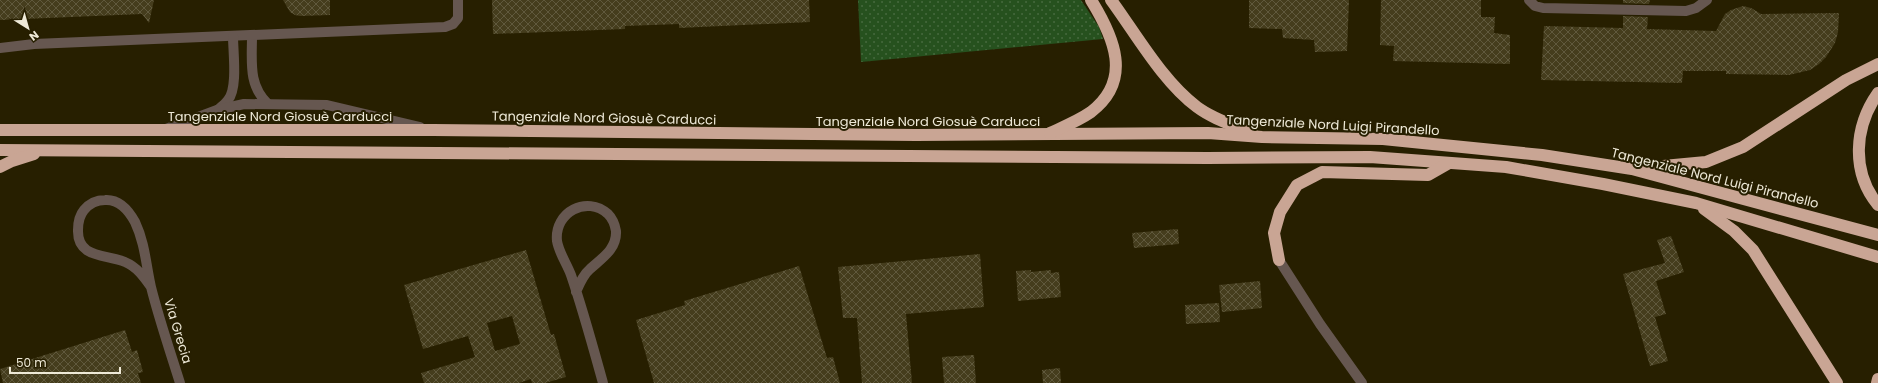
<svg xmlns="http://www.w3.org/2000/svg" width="1878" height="383" viewBox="0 0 1878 383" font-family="Poppins,sans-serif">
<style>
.park{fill:url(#park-dots)}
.building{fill:url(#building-cross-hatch);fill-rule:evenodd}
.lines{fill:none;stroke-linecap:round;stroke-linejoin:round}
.minor{stroke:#665750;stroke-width:10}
.highway{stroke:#c9a594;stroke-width:12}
.labels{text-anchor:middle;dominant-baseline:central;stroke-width:4;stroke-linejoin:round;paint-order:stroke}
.street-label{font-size:13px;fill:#eee9d7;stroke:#271f00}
</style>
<defs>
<pattern id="park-dots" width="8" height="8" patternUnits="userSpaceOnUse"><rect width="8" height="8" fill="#26511e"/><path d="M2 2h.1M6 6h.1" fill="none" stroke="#466a3e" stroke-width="1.8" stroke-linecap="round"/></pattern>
<pattern id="building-cross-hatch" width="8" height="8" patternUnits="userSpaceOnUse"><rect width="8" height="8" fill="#453d1d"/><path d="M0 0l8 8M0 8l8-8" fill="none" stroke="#60593d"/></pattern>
</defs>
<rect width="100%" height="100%" fill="#271f00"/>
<polygon class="park" points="858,0 1081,0 1099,27 1103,39 861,62"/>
<g class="building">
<polygon points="0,0 154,0 149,23 142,14 0,20"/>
<polygon points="283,0 330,0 330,15 300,16 295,15 290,12"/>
<polygon points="492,0 809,0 810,22 679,28 679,24 625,26 625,29 493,34"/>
<polygon points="1249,0 1349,0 1347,51 1315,52 1314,40 1283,38 1282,29 1249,28"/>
<polygon points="1381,0 1481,0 1481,17 1495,17 1494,33 1510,35 1510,64 1393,61 1394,46 1380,45"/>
<polygon points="1623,0 1650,0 1649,4 1623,3"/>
<polygon points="1743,6 1751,8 1761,14 1839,13 1838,32 1835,43 1826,57 1819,64 1810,70 1789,75 1726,74 1726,71 1683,71 1682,83 1541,80 1544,26 1623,28 1623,16 1648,17 1647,29 1716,31 1725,14 1731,10"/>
<polygon points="1178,229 1179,244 1134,248 1132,233"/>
<polygon points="1671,236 1684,272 1656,281 1666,314 1655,317 1668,361 1650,366 1623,274 1665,263 1657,240"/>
<path d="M 526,250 L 551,335 L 554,334 L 566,377 L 545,383 L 532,383 L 531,379 L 519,383 L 424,383 L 421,373 L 475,357 L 468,336 L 423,349 L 404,285 ZM 512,316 L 520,344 L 495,351 L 487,323 Z"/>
<polygon points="980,254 984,307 906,314 912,383 862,383 857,318 843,318 838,267"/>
<polygon points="799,266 827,358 833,357 840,383 654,383 636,320 685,305 684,301"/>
<polygon points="1031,270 1031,272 1051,270 1051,273 1059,272 1061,297 1018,301 1016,271"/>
<polygon points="1260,281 1262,308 1222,312 1219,285"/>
<polygon points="1219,303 1220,322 1186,324 1185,305"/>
<polygon points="125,330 132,352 137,350 143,372 138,373 141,383 3,383 0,369"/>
<polygon points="974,355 976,383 944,383 942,357"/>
<polygon points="1060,368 1061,383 1043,383 1042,370"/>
</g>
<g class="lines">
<g class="minor">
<polyline points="1529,0 1535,6 1543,8 1686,11 1696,8 1707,0"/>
<path d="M 252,35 C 252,62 248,85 268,104"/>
<polyline points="0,48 34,44 445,27 453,24 458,18 458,0"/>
<path d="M 219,109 C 222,106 226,103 228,100 C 238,88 233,52 233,36"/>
<polyline points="166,129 217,110 244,104 327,105 420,127"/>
<polyline points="1279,260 1320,324 1362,383"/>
<path d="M 151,287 C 144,277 137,267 125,262 C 107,254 77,259 78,230 C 78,223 79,216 84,210 C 89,204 97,200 105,200 C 119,199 129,211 135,222 C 145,243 146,265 151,287 C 159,319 170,351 180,383"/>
<path d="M 576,292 C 580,283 583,275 590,269 C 602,258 617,249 616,231 C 615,225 613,219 608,214 C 587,195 554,212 557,241 C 559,253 567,264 571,275 C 583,310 593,347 603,383"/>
</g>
<g class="highway">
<path d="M 1111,0 C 1136,34 1163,82 1197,107 C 1213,119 1233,125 1252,133"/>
<path d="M 1878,93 C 1854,127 1851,172 1878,205"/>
<polyline points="0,130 433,130 916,135 1208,133 1262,137 1383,139 1542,155 1632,169 1878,235"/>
<path d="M 1050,133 C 1063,127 1078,121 1091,112 C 1133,80 1114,37 1091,0"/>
<polyline points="0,150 1207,158 1370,157 1506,167 1603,184 1696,203 1878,257"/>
<polyline points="0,167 12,161 34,154"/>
<polyline points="1642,168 1706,162 1743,147 1846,80 1878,64"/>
<polyline points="1704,209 1734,231 1753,250 1837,383"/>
<polyline points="1279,260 1274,233 1280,212 1297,185 1322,172 1428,175 1449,163"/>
<polyline points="1877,383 1878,379"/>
</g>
</g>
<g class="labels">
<g class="street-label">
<text x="280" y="116">Tangenziale Nord Giosuè Carducci</text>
<text transform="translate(604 118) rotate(1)">Tangenziale Nord Giosuè Carducci</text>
<text x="928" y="121">Tangenziale Nord Giosuè Carducci</text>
<text transform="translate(1333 125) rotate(3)">Tangenziale Nord Luigi Pirandello</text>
<text transform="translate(1715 178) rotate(14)">Tangenziale Nord Luigi Pirandello</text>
<text transform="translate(178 331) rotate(73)">Via Grecia</text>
</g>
</g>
<g transform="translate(28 28) rotate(143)" stroke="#271f00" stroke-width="3" paint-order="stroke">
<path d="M0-3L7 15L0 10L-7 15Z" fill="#eee9d7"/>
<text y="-6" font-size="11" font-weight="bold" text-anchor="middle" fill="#eee9d7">N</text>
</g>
<path d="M10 367v6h110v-6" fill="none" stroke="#eee9d7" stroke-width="2"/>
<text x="16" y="367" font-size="12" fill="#eee9d7" stroke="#271f00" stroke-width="3" paint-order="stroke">50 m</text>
</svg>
